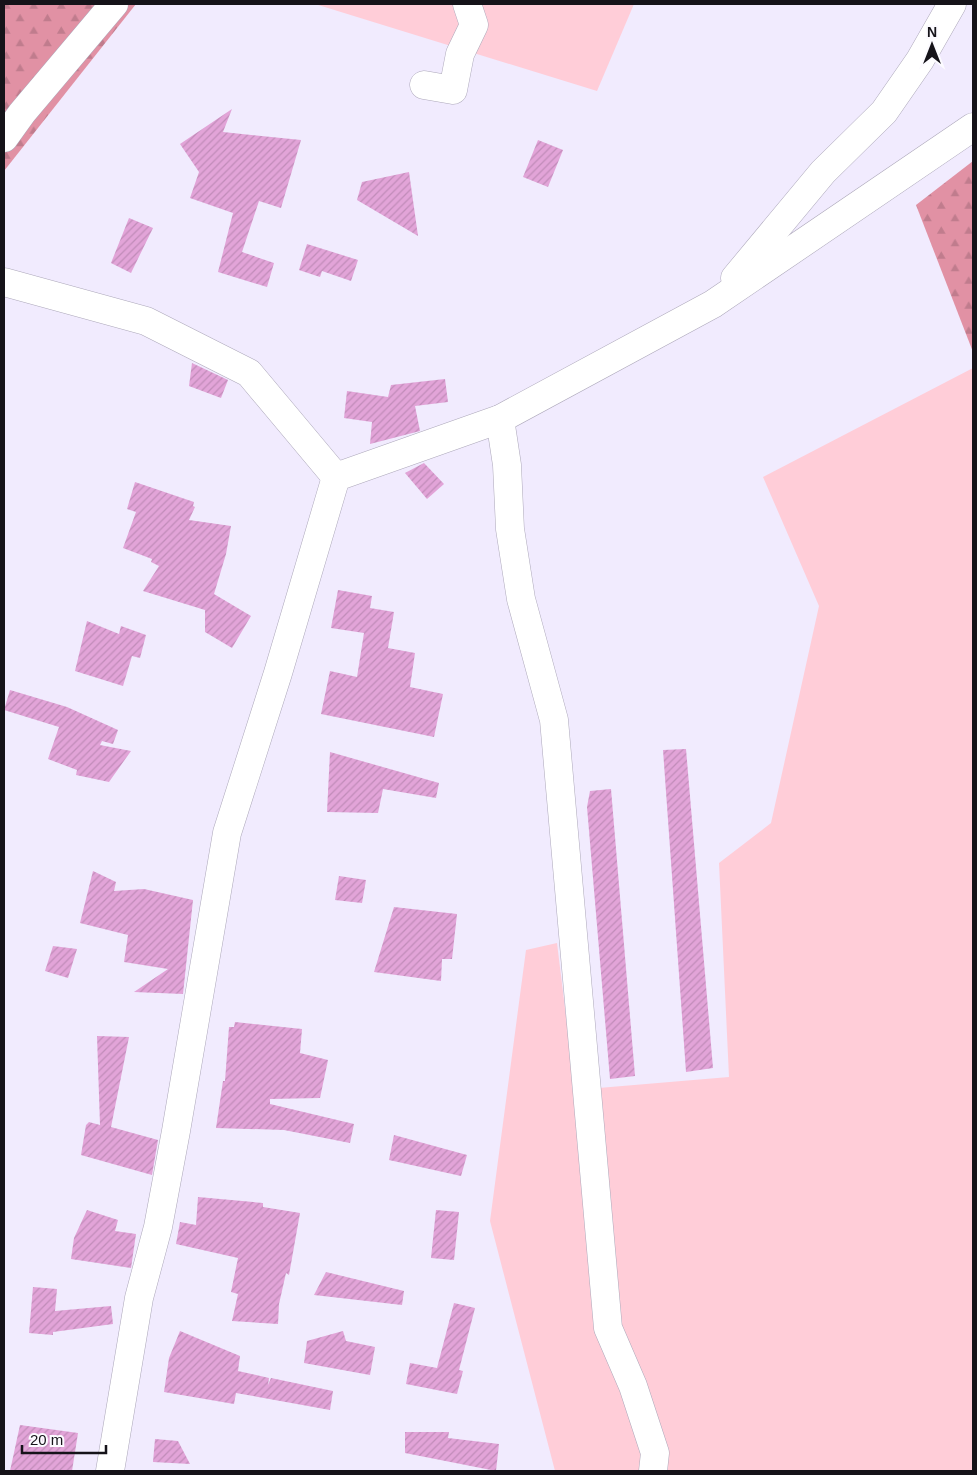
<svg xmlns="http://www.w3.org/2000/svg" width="977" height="1475" viewBox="0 0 977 1475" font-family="Helvetica,sans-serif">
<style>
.green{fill:#ffcdd8}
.forest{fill:url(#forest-firs)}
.building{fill:url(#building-hatch)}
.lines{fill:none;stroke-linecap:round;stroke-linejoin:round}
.street-casing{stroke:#ada8ba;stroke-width:29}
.street{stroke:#fff;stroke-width:28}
</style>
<defs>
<pattern id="forest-firs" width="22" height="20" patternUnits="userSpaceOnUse" patternTransform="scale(1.25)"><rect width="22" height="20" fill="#e191a4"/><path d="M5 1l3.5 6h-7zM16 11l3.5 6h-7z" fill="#c07c8d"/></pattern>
<pattern id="building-hatch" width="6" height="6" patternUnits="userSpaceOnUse" patternTransform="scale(1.25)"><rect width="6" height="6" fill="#e2a4d8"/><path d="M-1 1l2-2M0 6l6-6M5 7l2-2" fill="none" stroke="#c18cb9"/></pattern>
</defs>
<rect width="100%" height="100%" fill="#f1ebfe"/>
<g class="green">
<polygon points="315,4 634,4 597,91"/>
<polygon points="973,368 973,1471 555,1471 490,1221 526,950 557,943 575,1090 729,1077 719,863 771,823 819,606 763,477"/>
</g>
<g class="forest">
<polygon points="4,4 136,4 4,171"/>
<polygon points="973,161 973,352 916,205"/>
</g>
<g class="building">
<polygon points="232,109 223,132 301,140 281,208 259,201 242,252 274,263 267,287 218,272 233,213 190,198 199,172 180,144"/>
<polygon points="538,140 563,150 548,187 523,177"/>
<polygon points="409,172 418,236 357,200 362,182"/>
<polygon points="129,218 153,228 131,273 111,263"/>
<polygon points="307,244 358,260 351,281 322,271 320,277 299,270"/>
<polygon points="192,363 228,380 221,398 189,386"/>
<polygon points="445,379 448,402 415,406 420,431 370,444 372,422 344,418 347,391 388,397 391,385"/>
<polygon points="424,463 444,484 427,499 405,473"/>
<polygon points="135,482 194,502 193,506 195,507 189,520 231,526 226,554 214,594 251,616 232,648 205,632 205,610 143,591 159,566 151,562 152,559 123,548 136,512 127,509"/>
<polygon points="338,590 372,596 370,608 394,612 388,648 415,653 410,687 443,694 434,737 321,714 330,671 357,677 364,633 331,628"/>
<polygon points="87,621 119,634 121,626 146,635 140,658 132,656 123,686 75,671"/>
<polygon points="10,690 67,707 118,730 113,744 102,741 100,745 131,751 109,782 76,775 77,770 48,759 59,727 4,710"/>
<polygon points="686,749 713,1068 686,1072 663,750"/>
<polygon points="330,752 439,783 436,798 383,789 378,813 327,812"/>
<polygon points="611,789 635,1076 610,1079 587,807 590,791"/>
<polygon points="93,871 116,882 114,891 144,889 193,900 183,994 134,992 168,969 124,962 128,935 80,923"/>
<polygon points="339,876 366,880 362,903 335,900"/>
<polygon points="394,907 457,914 452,959 442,959 441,981 374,972"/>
<polygon points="53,946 77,949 68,978 45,971"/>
<polygon points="235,1022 302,1029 300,1053 328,1060 320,1098 270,1099 270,1104 354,1124 350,1143 284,1130 216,1128 223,1081 225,1081 229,1027 234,1027"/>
<polygon points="97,1036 129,1037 111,1127 158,1140 152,1175 81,1155 86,1125 89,1122 100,1125"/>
<polygon points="394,1135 467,1155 461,1176 389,1160"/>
<polygon points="198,1197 263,1203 263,1207 300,1213 289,1275 286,1273 279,1304 278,1324 232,1321 238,1294 231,1292 238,1258 176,1244 180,1222 196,1225"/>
<polygon points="87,1210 118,1220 115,1231 136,1234 131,1268 71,1259 74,1238"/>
<polygon points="436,1210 459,1212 454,1260 431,1258"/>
<polygon points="326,1272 404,1291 402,1305 314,1295"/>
<polygon points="33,1287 57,1289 55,1311 111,1306 113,1324 53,1332 53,1335 29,1333"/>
<polygon points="454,1303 475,1308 459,1370 463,1371 457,1394 406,1384 410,1363 437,1368"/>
<polygon points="180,1331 240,1356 238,1371 269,1378 268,1385 271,1378 333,1391 330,1410 236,1393 234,1404 164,1392 169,1358"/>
<polygon points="343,1331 346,1341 375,1347 370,1375 304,1363 307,1341"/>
<polygon points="20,1425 78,1433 72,1471 10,1471"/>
<polygon points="405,1432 449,1432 448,1438 499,1444 496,1471 405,1453"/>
<polygon points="155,1439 178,1441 190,1464 153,1462"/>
</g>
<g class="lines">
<defs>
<g id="street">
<polyline points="424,85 453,90 460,54 474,25 467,4"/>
<polyline points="4,138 22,113 114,4"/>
<polyline points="735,278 823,172 884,112 920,60 952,4"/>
<polyline points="4,282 146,321 249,373 336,477"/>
<polyline points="500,419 507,465 510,529 521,599 554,720 608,1328 633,1386 655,1453 653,1471"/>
<polyline points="110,1471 139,1298 158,1227 176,1131 227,833 278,673 336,477 500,419 713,304 973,127"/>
</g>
</defs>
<use href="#street" class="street-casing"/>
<use href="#street" class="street"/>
</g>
<rect width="977" height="1475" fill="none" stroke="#151319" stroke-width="10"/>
<g transform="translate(932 45)" stroke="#fcfbff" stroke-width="4" paint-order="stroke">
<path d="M0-4L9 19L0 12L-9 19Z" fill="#151319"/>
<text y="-8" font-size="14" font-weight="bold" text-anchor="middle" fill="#151319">N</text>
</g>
<path d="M22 1445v8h84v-8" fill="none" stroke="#151319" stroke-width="2.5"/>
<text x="30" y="1445" font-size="15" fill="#151319" stroke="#fcfbff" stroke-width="4" paint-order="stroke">20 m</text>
</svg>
